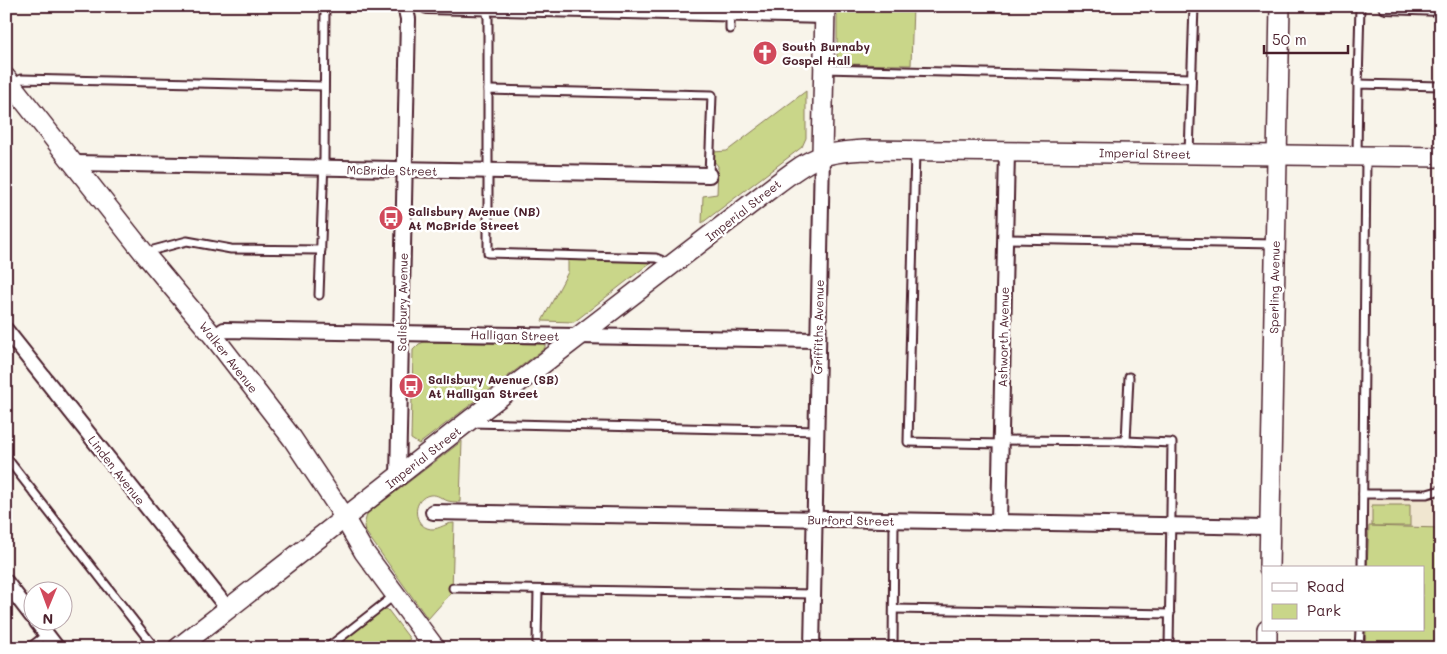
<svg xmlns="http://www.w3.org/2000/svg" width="1447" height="654" viewBox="0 0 1447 654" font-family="Mali,sans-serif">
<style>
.built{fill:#f0e6d0}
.green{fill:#c9d689;stroke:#8a7a5a}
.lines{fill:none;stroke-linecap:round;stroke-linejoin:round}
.lane-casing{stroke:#4a1f2b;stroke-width:11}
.street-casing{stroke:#4a1f2b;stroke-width:18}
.secondary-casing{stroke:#4a1f2b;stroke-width:22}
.lane{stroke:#fff;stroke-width:7}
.street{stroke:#fff;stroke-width:14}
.secondary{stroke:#fff;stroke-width:19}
.labels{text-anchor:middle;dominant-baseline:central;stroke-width:5;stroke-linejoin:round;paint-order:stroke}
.poi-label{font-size:12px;font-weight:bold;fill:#4a1f2b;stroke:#fff;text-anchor:start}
.street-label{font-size:12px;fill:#4a1f2b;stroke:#fff}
</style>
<rect width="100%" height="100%" fill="#f8f4ea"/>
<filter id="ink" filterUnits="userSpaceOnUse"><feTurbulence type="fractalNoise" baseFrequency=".02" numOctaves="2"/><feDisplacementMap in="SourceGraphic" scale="10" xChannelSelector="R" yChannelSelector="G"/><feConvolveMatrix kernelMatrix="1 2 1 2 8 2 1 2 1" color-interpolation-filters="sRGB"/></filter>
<g filter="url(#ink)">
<polygon class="built" points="1430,493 1433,502 1441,507 1441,648 1359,648 1360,630 1423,630 1423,568 1362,568 1363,494"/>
<g class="green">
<polygon points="837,6 913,6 911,65 837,64"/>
<polygon points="806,91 806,138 802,147 702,223 703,196 717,194 718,166 714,161 713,152 727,151"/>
<polygon points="568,259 645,260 650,263 574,322 542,321 568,272"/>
<polygon points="424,342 543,344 545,345 545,348 419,444 411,439 413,350 419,344"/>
<path d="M 462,441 L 460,502 C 456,502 452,502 448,501 C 442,499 438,494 430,495 C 413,498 412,522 427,528 C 437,532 444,523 454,523 L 452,592 L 428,619 L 365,531 L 364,526 L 367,514 Z"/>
<rect x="1372" y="505" width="38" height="21"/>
<polygon points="1369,526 1441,528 1441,648 1365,648 1366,630 1423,630 1423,568 1367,568"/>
<polygon points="384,608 388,610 410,639 399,648 333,648"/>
</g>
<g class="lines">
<defs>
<g id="lane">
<polyline points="485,6 488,18 488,90"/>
<polyline points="730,29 730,13"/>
<polyline points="824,69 1191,78"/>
<polyline points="13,84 21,79 324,86"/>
<polyline points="1358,84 1360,6"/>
<polyline points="915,151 908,442 1001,444"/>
<polyline points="1189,153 1194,6"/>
<polyline points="1357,156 1358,84 1441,86"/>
<polyline points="1005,239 1274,244"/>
<polyline points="146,252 187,241 231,249 321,250"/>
<polyline points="667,267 661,260 656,258 488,253 488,90 712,95 709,175"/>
<polyline points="319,295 324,160 325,6"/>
<polyline points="471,423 817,431"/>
<polyline points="1001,440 1126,441 1129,377"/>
<polyline points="1126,441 1172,443 1169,648"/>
<polyline points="6,457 155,648"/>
<polyline points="1363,494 1427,494 1441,490"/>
<polyline points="1362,568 1366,158"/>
<polyline points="453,588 813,594"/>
<polyline points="538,590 537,643 539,648"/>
<polyline points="894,609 1170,614"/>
<polyline points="29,648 47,634"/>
<polyline points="327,648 395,595"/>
<polyline points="893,648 894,521"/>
<polyline points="1359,648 1360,630"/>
</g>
<g id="street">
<polyline points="427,6 825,16"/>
<polyline points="1386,6 1441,8"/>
<polyline points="75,163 709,175"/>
<polyline points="6,330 228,609"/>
<polyline points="214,337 224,330 818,340"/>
<polyline points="398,477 408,19 405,6"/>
<polyline points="433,512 1269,527"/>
<polyline points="999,523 1007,152"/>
<polyline points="6,582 32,616"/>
<polyline points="37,622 57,648"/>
<polyline points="812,648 822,155"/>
</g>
<g id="secondary">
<polyline points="6,78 144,253 214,337 292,438 338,507 364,552 435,648"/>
<polyline points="822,155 825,6"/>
<polyline points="1269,568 1280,6"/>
<path d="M 178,648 L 466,423 L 774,186 C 809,159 820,152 865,150 L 1441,157"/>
<polyline points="1267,648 1267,630"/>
</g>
</defs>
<use href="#lane" class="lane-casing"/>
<use href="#street" class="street-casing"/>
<use href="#secondary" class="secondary-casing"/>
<use href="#lane" class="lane"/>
<use href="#street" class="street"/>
<use href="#secondary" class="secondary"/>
</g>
</g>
<defs>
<symbol id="church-disc" viewBox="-11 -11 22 22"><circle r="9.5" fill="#d1495b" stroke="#fff"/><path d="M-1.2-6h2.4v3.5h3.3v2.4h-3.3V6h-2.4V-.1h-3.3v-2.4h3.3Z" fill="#fff"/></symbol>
<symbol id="bus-disc" viewBox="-11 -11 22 22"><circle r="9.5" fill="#d1495b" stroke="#fff"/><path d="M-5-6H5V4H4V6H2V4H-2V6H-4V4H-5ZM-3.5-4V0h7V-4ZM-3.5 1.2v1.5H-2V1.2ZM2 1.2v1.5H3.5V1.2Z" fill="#fff"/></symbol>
</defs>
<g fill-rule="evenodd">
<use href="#church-disc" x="751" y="39" width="28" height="28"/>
<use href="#bus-disc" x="377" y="204" width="28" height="28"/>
<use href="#bus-disc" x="397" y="372" width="28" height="28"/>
</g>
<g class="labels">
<g class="poi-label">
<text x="782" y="46">South Burnaby<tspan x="782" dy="14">Gospel Hall</tspan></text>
<text x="408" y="211">Salisbury Avenue (NB)<tspan x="408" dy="14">At McBride Street</tspan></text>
<text x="428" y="379">Salisbury Avenue (SB)<tspan x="428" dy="14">At Halligan Street</tspan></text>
</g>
<g class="street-label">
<text transform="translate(1145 153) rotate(1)">Imperial Street</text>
<text transform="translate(392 170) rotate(1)">McBride Street</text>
<text transform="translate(743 210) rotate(-38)">Imperial Street</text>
<text transform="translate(1274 287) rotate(-89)">Sperling Avenue</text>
<text transform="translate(402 302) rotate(-89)">Salisbury Avenue</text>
<text transform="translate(818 327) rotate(-89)">Griffiths Avenue</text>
<text transform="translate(515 335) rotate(1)">Halligan Street</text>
<text transform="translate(1003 337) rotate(-89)">Ashworth Avenue</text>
<text transform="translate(229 357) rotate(52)">Walker Avenue</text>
<text transform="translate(423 457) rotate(-38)">Imperial Street</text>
<text transform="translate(117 470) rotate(52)">Linden Avenue</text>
<text transform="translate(851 520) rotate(1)">Burford Street</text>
</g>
</g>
<rect width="1447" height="654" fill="none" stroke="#fff" stroke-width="25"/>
<rect x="12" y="12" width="1422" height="629" fill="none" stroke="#4a1f2b" stroke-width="2" filter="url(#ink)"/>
<rect x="1262" y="566" width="162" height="65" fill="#ffffff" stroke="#b7a5aa"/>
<rect x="1272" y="583" width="25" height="8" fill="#ffffff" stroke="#b7a5aa"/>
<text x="1307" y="592" font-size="15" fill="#4a1f2b">Road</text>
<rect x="1272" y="604" width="25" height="15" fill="#c9d689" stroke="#b7a5aa"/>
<text x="1307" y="616" font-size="15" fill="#4a1f2b">Park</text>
<g transform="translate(48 606) rotate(181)"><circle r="24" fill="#ffffff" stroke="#b7a5aa"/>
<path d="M0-4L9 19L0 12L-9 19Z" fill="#d1495b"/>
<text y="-8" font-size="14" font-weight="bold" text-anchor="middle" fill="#4a1f2b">N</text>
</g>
<path d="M1264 45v8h84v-8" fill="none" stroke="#4a1f2b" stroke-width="2.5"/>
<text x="1272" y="45" font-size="15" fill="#4a1f2b" stroke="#ffffff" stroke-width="4" paint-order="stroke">50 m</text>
</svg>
